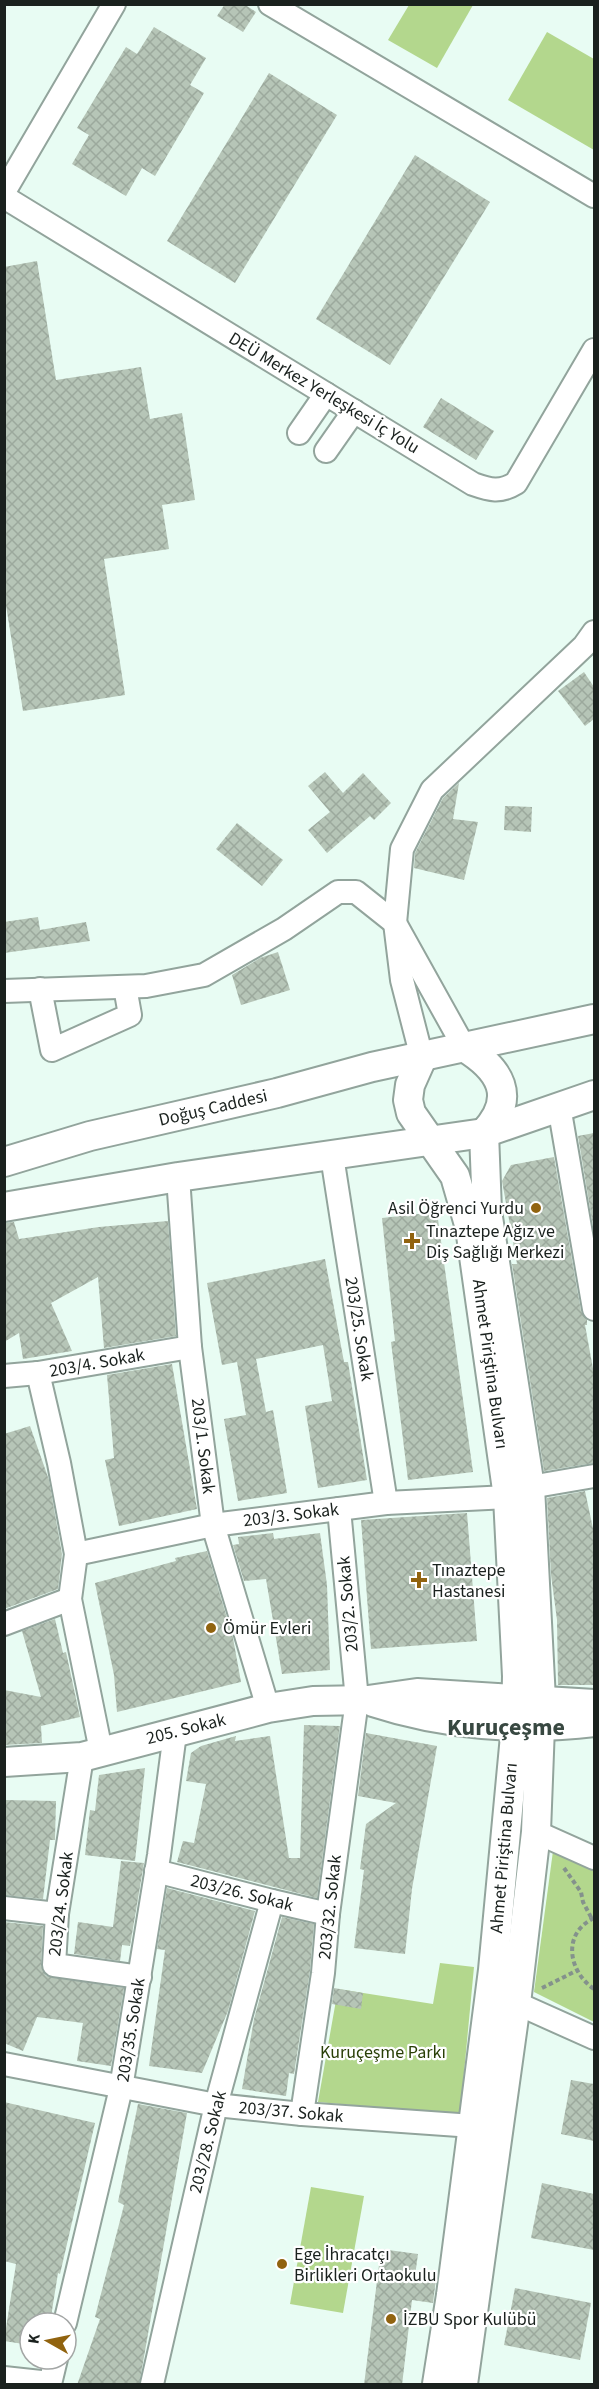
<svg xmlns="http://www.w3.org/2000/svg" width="599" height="2389" viewBox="0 0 599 2389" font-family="'Source Sans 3',sans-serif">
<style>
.park{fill:#b3d78d}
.building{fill:url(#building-cross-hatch)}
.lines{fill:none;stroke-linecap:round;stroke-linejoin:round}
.minor-casing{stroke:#92a49c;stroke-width:26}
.major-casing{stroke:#92a49c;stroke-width:32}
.path{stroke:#84928c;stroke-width:4;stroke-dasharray:4.5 3;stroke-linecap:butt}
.minor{stroke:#fff;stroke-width:22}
.major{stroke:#fff;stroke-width:28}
.poi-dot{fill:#91630f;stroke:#fff;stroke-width:2}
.labels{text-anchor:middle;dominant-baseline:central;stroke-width:4.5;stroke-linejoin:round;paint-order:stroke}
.street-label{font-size:18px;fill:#1a211e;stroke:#fff}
.poi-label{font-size:18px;fill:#1a211e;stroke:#fff;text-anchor:start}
.park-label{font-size:18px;fill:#293f06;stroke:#fff}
.district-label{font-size:24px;font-weight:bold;fill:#384841;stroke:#fff}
</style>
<defs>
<pattern id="building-cross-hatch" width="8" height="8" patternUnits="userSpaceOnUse" patternTransform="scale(1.5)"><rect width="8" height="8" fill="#b6c5b7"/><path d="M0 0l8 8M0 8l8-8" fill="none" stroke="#9ca99d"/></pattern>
</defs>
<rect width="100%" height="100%" fill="#e8fcf3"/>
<g class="park">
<polygon points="409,5 473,5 437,68 388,40"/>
<polygon points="547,32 594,59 594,150 508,100"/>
<polygon points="553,1851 594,1867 594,2022 534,1992"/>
<polygon points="440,1963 474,1967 460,2115 318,2102 338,1989 433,2004"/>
<polygon points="311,2187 364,2196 343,2313 290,2304"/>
</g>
<g class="building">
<polygon points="225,4 244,4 256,12 243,32 217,16"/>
<polygon points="154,27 206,58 190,85 204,93 155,176 142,168 126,196 72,164 89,135 77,128 126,47 137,54"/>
<polygon points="269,73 337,115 235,283 167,241"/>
<polygon points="415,155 490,202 390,365 316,319"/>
<polygon points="37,261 56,380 141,367 150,419 182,413 195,500 162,505 169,549 104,559 125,695 23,711 4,593 4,267"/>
<polygon points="441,398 494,431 476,460 423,427"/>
<polygon points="584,672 594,687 594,719 585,726 558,691"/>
<polygon points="325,772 343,793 363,773 391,803 374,820 370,816 327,853 308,830 330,812 308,786"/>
<polygon points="459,783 453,819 478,822 464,880 414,868 415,853 443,798"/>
<polygon points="505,806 532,807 531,832 504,830"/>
<polygon points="237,823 283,860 262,886 216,849"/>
<polygon points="38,917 40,930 86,922 90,941 4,953 4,922"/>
<polygon points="278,952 290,990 241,1005 232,975 260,958"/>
<polygon points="594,1133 594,1232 578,1136"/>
<polygon points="554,1157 581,1311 587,1320 587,1325 585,1325 594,1374 594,1463 544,1471 512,1264 517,1264 502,1181 511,1165"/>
<polygon points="437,1212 473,1472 408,1480 391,1342 395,1341 382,1218"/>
<polygon points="168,1221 176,1336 104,1348 98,1277 51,1303 72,1351 23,1359 19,1333 4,1342 4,1223 14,1222 19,1239 99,1227"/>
<polygon points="325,1259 344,1362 348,1362 367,1480 318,1488 305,1406 332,1401 323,1345 256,1359 266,1412 273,1410 287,1493 238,1501 224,1419 246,1415 237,1362 222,1365 207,1283"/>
<polygon points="172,1364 197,1509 119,1526 105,1460 114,1458 107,1375"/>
<polygon points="30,1426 49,1480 62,1554 58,1589 4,1609 4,1434"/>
<polygon points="585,1491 594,1533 594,1685 558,1685 557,1620 551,1575 547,1498"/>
<polygon points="467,1513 477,1641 371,1649 361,1520"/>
<polygon points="273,1533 274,1539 320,1533 327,1585 330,1670 282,1674 266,1579 244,1581 233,1545 239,1544 238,1537"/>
<polygon points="207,1551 233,1638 241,1682 117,1712 114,1675 95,1583 176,1561 175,1558"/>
<polygon points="55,1619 63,1653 66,1652 80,1717 41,1726 42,1743 4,1745 4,1690 41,1697 22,1631"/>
<polygon points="304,1725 340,1726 317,1898 177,1862 183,1841 194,1843 206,1784 186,1781 191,1753 201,1746 236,1736 235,1741 270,1736 289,1858 300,1858"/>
<polygon points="366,1733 437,1746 412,1889 405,1954 354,1948 364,1870 360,1869 366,1824 396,1803 358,1796"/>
<polygon points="145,1768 135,1861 85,1855 90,1810 95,1811 99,1775"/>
<polygon points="4,1800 56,1801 55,1838 55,1840 50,1840 43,1899 4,1895"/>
<polygon points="121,1861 144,1863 130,1946 122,1945 120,1961 74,1954 78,1922 113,1927"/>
<polygon points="167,1888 255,1911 228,2011 202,2073 149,2066 165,1950 157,1949"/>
<polygon points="282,1917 314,1924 310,1971 294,2074 289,2073 286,2096 242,2089 254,2019"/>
<polygon points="4,1922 43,1926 41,1965 46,1976 124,1988 111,2066 77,2061 83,2023 37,2017 23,2051 4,2043"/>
<polygon points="334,1988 363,1993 361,2009 332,2004"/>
<polygon points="571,2080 594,2084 594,2141 561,2134"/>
<polygon points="4,2102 95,2123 60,2274 58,2273 50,2323 30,2323 30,2345 4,2341 16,2264 4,2261"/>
<polygon points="138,2104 187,2113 139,2385 77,2385 100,2319 95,2317 124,2205 118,2202"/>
<polygon points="542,2183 594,2194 594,2250 531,2238"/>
<polygon points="381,2249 418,2254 415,2276 436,2279 433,2303 412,2300 402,2385 364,2385"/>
<polygon points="515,2288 591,2303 580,2360 504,2345"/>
</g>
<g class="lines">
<defs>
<g id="minor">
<polyline points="270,4 594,196"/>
<polyline points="4,192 114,4"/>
<path d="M 4,197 L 473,484 C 490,490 500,493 516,483 L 594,350"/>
<polyline points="299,433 326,394"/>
<polyline points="326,451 354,411"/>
<polyline points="40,989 52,1050 130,1015 125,987"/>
<polyline points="4,991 146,986 204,975 284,929 338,892 356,892 395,923 464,1047"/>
<polyline points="422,1058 402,980 395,923 402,849 432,790 584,646 594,632"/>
<polyline points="559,1106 594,1309"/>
<polyline points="332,1156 386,1503"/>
<polyline points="178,1177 190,1347 213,1525 268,1708"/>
<polyline points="38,1373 59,1463 76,1554 70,1599 101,1751"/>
<polyline points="4,1376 38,1373 190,1347"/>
<polyline points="530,1487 594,1476"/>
<polyline points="76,1554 213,1525 386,1503 508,1497"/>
<polyline points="4,1624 70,1599"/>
<polyline points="82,1757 57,1914 54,1965 140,1977"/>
<polyline points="536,1832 594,1858"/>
<polyline points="156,1871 272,1901 328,1914"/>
<polyline points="4,1908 57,1914"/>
<polyline points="516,2003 594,2038"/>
<polyline points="4,2064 216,2105 302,2114 473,2126"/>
<polyline points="302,2114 323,1973 328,1914 357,1700 339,1509"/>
<polyline points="65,2323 121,2088 159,1855 175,1733"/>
<polyline points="4,2378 50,2383"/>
<polyline points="50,2384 56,2359"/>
<polyline points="152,2384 216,2105 272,1901"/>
</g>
<g id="major">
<path d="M 464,1047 C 500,1069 518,1097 484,1133"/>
<polyline points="422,1058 410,1085 408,1100 411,1113 455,1176 470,1228 508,1497 517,1676 516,1725 493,1970 451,2295 437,2384"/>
<polyline points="4,1162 90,1136 277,1093 372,1067 594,1019"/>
<polyline points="4,1207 178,1177 484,1133 594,1095"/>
<path d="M 373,1702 C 443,1725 521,1731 594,1722"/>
<polyline points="4,1762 82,1757 268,1708 313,1701 368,1700 417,1693 594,1704"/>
<polyline points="463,2384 516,2003 536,1832 541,1700 530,1487 487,1211 484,1133"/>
</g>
</defs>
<use href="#minor" class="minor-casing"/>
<use href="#major" class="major-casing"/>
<g class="path">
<polyline points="564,1868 581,1892 583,1902 592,1919"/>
<path d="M 594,1918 C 561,1934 569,1972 594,1989"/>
<polyline points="542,1988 576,1971"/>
</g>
<use href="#minor" class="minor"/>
<use href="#major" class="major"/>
</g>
<g class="poi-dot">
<circle cx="536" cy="1208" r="6"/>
<path d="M409 1232h6v6h6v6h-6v6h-6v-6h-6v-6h6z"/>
<path d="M416 1571h6v6h6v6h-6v6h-6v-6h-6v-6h6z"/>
<circle cx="211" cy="1628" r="6"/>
<circle cx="282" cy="2264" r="6"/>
<circle cx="391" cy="2319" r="6"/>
</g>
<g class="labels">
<g class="street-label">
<text transform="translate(324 393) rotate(31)">DEÜ Merkez Yerleşkesi İç Yolu</text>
<text transform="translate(213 1108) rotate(-13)">Doğuş Caddesi</text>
<text transform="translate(359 1329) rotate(81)">203/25. Sokak</text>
<text transform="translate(97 1363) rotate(-10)">203/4. Sokak</text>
<text transform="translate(490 1364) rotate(82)">Ahmet Piriştina Bulvarı</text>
<text transform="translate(203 1446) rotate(83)">203/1. Sokak</text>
<text transform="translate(291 1515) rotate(-7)">203/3. Sokak</text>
<text transform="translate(348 1604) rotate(-95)">203/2. Sokak</text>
<text transform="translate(186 1729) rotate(-14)">205. Sokak</text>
<text transform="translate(504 1848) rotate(-85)">Ahmet Piriştina Bulvarı</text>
<text transform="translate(242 1893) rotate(14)">203/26. Sokak</text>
<text transform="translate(61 1904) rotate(-83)">203/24. Sokak</text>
<text transform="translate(330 1907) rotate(-84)">203/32. Sokak</text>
<text transform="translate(131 2030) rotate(-81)">203/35. Sokak</text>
<text transform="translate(291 2112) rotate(5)">203/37. Sokak</text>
<text transform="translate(208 2142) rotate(-76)">203/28. Sokak</text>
</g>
<g class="poi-label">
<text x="524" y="1208" text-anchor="end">Asil Öğrenci Yurdu</text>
<text x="426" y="1231">Tınaztepe Ağız ve<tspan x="426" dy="21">Diş Sağlığı Merkezi</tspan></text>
<text x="432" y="1570">Tınaztepe<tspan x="432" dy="21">Hastanesi</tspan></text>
<text x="223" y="1628">Ömür Evleri</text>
<text x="294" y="2254">Ege İhracatçı<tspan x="294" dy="21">Birlikleri Ortaokulu</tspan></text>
<text x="403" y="2319">İZBU Spor Kulübü</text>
</g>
<g class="park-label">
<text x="383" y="2052">Kuruçeşme Parkı</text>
</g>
<g class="district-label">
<text x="506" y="1727">Kuruçeşme</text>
</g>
</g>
<rect width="599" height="2389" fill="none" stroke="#1a211e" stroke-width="12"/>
<g transform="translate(48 2341) rotate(279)"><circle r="28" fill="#ffffff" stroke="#a3a6a5" stroke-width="1.5"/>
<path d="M0-4.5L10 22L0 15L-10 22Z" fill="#91630f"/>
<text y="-9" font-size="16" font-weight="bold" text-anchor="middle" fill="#1a211e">K</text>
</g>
</svg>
